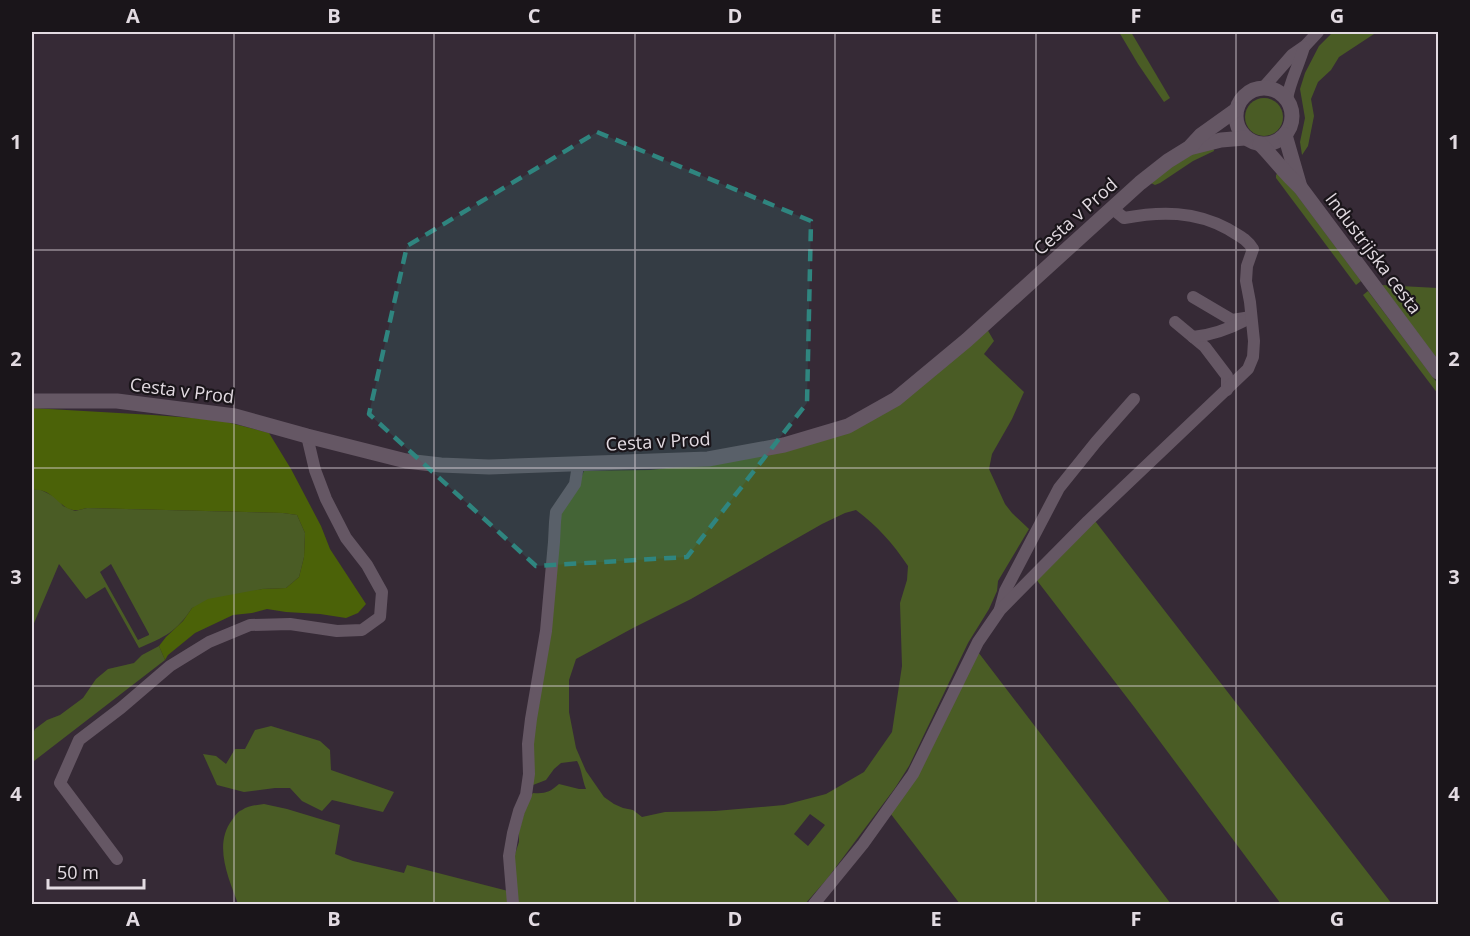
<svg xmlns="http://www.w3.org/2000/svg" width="1470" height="936" viewBox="0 0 1470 936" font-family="'Open Sans',sans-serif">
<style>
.green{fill:#4a5c25;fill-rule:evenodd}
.forest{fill:#4b6208}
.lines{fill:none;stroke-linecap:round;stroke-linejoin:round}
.minor{stroke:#655764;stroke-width:12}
.tertiary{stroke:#655764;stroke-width:15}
.marked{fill:#2f857f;fill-opacity:0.2;stroke:#2f857f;stroke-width:4.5;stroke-dasharray:12 8;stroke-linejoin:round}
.grid{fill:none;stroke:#e3dbe2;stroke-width:1.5;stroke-opacity:0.55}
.labels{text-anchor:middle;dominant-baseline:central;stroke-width:4.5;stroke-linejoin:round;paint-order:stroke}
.street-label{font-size:18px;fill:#e3dbe2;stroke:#1a151a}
.neatline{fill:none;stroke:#e3dbe2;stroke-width:2}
.grid-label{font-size:20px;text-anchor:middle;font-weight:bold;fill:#e3dbe2}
</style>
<rect width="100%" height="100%" fill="#362a36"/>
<g class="green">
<polygon points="1119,32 1131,32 1170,98 1164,102 1138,64"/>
<polygon points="1333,32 1383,32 1374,34 1339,57 1331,70 1318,82 1311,99 1314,116 1308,146 1302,155 1300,142 1305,118 1300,89 1305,73 1319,46"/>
<circle cx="1264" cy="117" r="19"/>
<polygon points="1213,146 1214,151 1193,161 1160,183 1155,185 1151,183 1170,168 1191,155"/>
<polygon points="1279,171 1361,281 1356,285 1276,178 1276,175"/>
<polygon points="1381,285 1438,288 1438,360"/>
<polygon points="1368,291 1438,384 1438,394 1363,295"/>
<path d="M 987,329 L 994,341 L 984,354 L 1024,392 L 1012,419 L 992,454 L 989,469 L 1005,504 L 1012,513 L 1029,529 L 998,581 L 997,591 L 989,609 L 968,643 L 909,766 L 895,788 L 827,879 L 805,904 L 517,904 L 514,857 L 519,842 L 519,831 L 528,800 L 533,793 C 545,794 550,792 559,784 L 579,789 L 586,789 C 582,779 582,770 577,761 L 561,763 L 554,769 L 546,780 L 533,785 L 531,750 L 553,523 L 579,483 L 584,471 L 650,470 L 721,462 L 843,433 ZM 856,510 C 878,527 892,542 908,566 L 907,580 L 900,603 L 902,666 L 892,732 L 864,772 L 826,794 L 784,805 L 715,811 L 665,812 L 642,817 L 633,810 L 623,808 L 614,804 L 604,797 L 586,771 L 576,748 L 569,712 L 569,680 L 576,659 L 633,628 L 691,599 L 822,524 L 845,513 ZM 810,814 L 825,825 L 808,846 L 794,834 Z"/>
<path d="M 39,489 L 57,498 L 63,506 L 75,511 L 87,508 L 283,513 L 297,515 L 305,533 L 304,557 L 299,577 L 286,588 L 262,589 L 192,608 C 176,632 165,637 139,648 L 105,587 L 86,599 L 59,564 L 32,628 L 32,490 ZM 111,564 L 149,634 L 149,635 L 138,640 L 100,572 Z"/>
<polygon points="1092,517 1392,904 1281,904 1135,708 1032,574"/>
<polygon points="159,646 165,660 34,761 32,759 32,736 35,729 47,720 60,715 83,698 96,679 108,669 134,663 142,655"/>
<polygon points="975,648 1171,904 960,904 887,809 909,779"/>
<polygon points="271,726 320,741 330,750 331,770 394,792 383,812 332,800 322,811 302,801 290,788 275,788 244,792 217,785 203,754 216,756 226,764 235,749 245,749 255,730"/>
<path d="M 264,804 L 287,809 L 340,825 L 335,854 L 353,861 L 404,873 L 407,865 L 508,891 L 509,904 L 238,904 C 229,879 213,845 232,820 C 235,816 237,812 242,810 C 248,806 256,805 264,804 Z"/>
</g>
<path class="forest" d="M 32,408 L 153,415 L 219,420 L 269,433 L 291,469 L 321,526 L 330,549 L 366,604 L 358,613 L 346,618 L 320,614 L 286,612 L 267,609 L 252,613 L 233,615 L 195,633 L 168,655 L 165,660 L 159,646 L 166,637 L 183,621 L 192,608 L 208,599 L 262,589 L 286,588 L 299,577 L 304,557 L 305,533 L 297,515 L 283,513 L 87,508 C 82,509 78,511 73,510 C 58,507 52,487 32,490 Z"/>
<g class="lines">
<g class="minor">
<polyline points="1263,88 1292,55 1305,46 1318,32"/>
<path d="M 1287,99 C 1290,81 1299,65 1304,47"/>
<polyline points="1193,297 1232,320 1251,317"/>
<polyline points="1175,322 1205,347 1227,376 1227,390"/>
<path d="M 1193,337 C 1213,335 1229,329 1246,320"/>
<polyline points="1000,609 1005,591 1059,488 1096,442 1134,399"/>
<polyline points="117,859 60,783 79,740 121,708 170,666 209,642 250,625 290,624 337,631 362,630 380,617 382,592 367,565 346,538 326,499 315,470 307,436"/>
<polyline points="513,904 509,856 513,833 519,811 526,795 529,774 528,744 531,719 546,631 554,542 555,522 556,512 575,484 578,465"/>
<path d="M 814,904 L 863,844 L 913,774 L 978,642 L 1000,610 L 1088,521 L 1248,369 L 1253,357 L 1254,341 L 1250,302 L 1246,281 L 1247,266 L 1253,249 C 1246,238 1239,236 1228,229 C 1195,211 1161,211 1124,218 L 1113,209"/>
</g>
<g class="tertiary">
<circle cx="1264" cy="116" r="28"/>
<polyline points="1285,135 1300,187"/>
<path d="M 1260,144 C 1274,158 1285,174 1300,187 L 1438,372"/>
<polyline points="1189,148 1221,140 1245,138"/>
<polyline points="32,401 117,401 235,416 307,436 406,461 441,465 489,467 708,459 784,445 848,426 896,399 967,340 1140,183 1168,161 1189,148 1201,135 1236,110"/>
</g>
</g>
<path class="marked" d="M 597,132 L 811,221 L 807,403 L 687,557 L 536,566 L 369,414 L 407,246 Z"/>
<path class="grid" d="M 234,32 L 234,904M 434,32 L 434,904M 635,32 L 635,904M 835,32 L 835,904M 1036,32 L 1036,904M 1236,32 L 1236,904M 32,250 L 1438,250M 32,468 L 1438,468M 32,686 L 1438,686"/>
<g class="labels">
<g class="street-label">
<text transform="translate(1075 216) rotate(-42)">Cesta v Prod</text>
<text transform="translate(1374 253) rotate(53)">Industrijska cesta</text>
<text transform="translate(182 390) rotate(7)">Cesta v Prod</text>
<text transform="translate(658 441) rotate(-3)">Cesta v Prod</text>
</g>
</g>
<rect width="1470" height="936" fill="none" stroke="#1a151a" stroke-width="66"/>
<path d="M48 879v9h96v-9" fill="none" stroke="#e3dbe2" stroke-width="3"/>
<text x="57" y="879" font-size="18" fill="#e3dbe2" stroke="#1a151a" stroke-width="4.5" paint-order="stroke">50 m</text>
<rect x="33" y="33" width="1404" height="870" class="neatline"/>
<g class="grid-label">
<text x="133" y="23">A</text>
<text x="334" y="23">B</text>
<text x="534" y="23">C</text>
<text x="735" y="23">D</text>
<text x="936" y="23">E</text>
<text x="1136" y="23">F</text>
<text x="1337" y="23">G</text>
<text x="16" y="149">1</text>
<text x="1454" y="149">1</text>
<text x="16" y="366">2</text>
<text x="1454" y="366">2</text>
<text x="16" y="584">3</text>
<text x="1454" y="584">3</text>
<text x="16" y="801">4</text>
<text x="1454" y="801">4</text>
<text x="133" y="926">A</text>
<text x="334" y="926">B</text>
<text x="534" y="926">C</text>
<text x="735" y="926">D</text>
<text x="936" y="926">E</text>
<text x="1136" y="926">F</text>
<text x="1337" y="926">G</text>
</g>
</svg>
